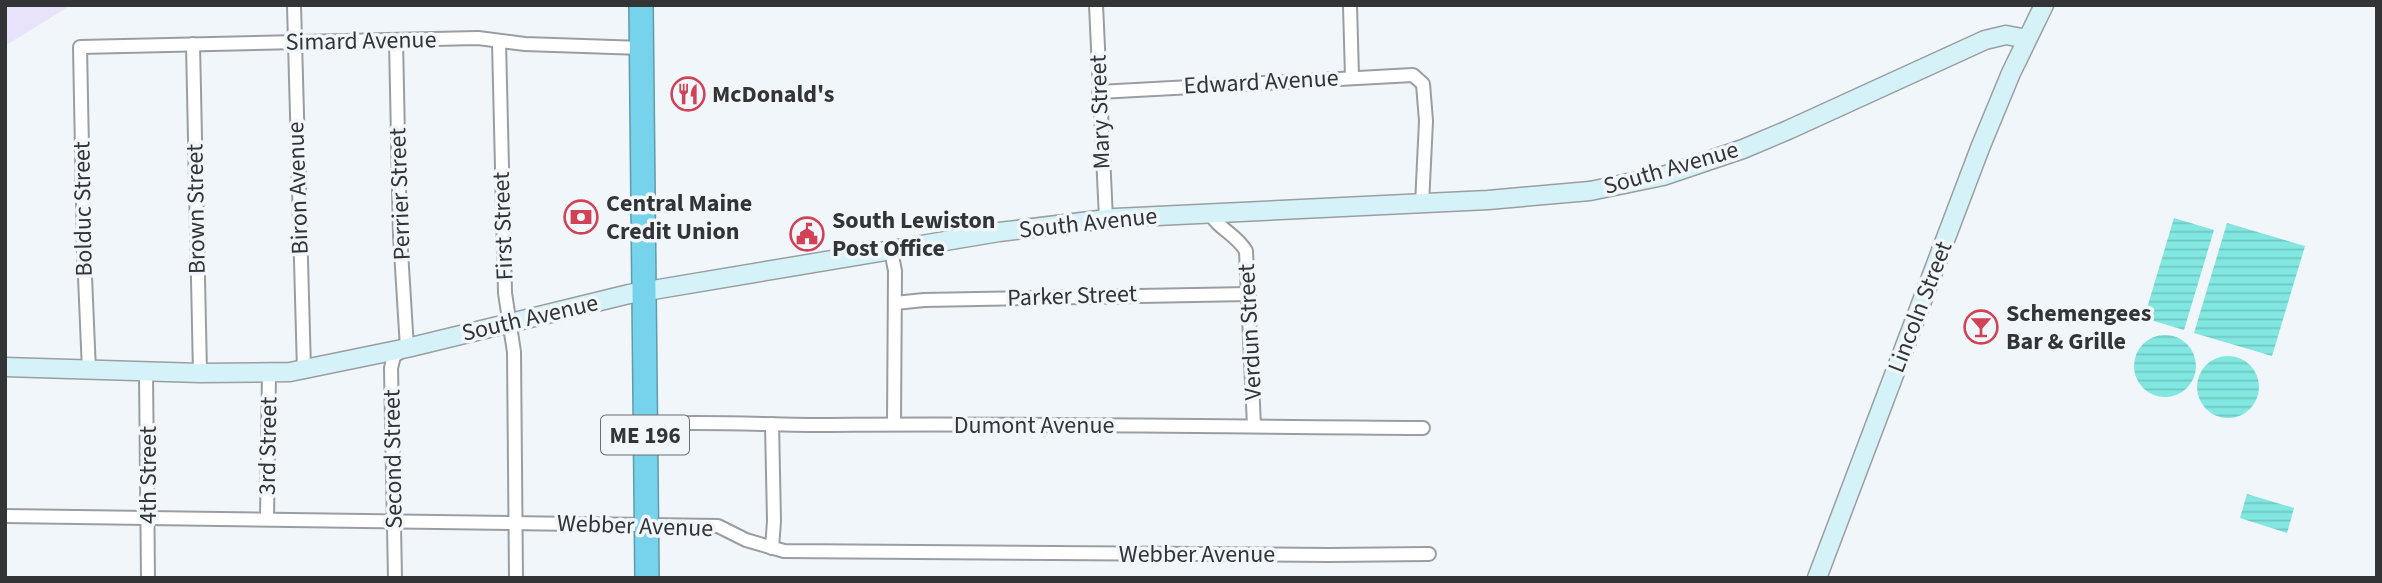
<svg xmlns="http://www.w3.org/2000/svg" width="2382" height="583" viewBox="0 0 2382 583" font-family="'Source Sans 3',sans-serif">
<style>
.park{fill:#e8e2fa}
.water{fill:url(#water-rules)}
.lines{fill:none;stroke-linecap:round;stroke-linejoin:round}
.street-casing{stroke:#9a9ea2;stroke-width:16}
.secondary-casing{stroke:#9a9ea2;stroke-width:21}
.highway-casing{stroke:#5f9bac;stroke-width:26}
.street{stroke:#fff;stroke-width:12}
.secondary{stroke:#d6f2f9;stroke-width:18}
.highway{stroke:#77d3eb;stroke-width:23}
.labels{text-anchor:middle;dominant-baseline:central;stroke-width:7;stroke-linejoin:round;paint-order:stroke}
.shield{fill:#f1f6fa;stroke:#6b6e71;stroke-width:2}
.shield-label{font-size:23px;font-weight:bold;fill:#323436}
.street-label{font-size:24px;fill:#323436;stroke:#f1f6fa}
.poi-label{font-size:24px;font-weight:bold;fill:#323436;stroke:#f1f6fa;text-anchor:start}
</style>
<defs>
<pattern id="water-rules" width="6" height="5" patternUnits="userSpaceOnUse" patternTransform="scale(1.75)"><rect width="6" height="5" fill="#81e7e0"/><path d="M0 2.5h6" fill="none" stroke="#70c7c1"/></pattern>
</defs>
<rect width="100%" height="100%" fill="#f1f6fa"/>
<polygon class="park" points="5,5 71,5 8,44 5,42"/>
<g class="water">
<polygon points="2174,218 2214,230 2184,330 2144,318"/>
<polygon points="2227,223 2305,246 2272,356 2194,333"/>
<circle cx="2165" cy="366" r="31"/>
<circle cx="2228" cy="387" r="31"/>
<polygon points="2247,494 2294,508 2287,533 2240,518"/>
</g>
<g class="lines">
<defs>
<g id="street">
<polyline points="294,5 304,370"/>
<polyline points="1096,5 1106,219"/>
<polyline points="1350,5 1352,77"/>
<polyline points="499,42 505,293 514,352 516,578"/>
<polyline points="193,44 200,373"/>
<polyline points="1099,92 1413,75 1423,84 1426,121 1422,204"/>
<path d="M 1209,212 C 1218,229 1236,234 1246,251 L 1254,426"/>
<polyline points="891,250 895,271 894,424"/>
<polyline points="895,303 924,300 1249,294"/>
<polyline points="89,371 84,253 80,47 478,38 525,44 642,48"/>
<polyline points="146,372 148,578"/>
<path d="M 645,424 C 707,421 768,425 830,425 C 1028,423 1225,427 1423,428"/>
<polyline points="772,424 774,521 772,548"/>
<polyline points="5,516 718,526 746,540 784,551 1329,555 1429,554"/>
<polyline points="267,519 269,373"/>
<polyline points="395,578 391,368 394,356 407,348 400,235 396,41"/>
</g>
<g id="secondary">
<polyline points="5,367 200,373 290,372 407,348 629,294 999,232 1115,218 1488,200 1590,191 1663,176 1743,149 1788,130 1985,40 2006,35 2027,39"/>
<polyline points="1817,578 1980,148 2011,73 2044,5"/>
</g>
<polyline id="highway" points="641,5 647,578"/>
</defs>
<use href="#street" class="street-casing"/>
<use href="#secondary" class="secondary-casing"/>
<use href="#highway" class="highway-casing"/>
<use href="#street" class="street"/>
<use href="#secondary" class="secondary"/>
<use href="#highway" class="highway"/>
</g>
<defs>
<symbol id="restaurant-ring" viewBox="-11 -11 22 22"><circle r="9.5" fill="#f1f6fa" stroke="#d24256" stroke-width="1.5"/><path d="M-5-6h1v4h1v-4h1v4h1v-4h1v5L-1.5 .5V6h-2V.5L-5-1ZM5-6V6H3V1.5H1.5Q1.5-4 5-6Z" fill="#d24256"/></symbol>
<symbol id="bank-ring" viewBox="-11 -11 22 22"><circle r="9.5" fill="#f1f6fa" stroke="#d24256" stroke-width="1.5"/><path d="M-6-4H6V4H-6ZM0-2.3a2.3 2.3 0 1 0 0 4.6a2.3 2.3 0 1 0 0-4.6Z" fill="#d24256"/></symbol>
<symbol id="civic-ring" viewBox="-11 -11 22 22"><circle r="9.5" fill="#f1f6fa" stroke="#d24256" stroke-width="1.5"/><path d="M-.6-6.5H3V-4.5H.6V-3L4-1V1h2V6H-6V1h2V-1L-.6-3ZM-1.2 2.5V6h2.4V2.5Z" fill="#d24256"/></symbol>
<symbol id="bar-ring" viewBox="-11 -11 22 22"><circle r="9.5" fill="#f1f6fa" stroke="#d24256" stroke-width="1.5"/><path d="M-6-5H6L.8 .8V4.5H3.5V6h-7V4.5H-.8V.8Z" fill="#d24256"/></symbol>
</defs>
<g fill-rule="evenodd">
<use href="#restaurant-ring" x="669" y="75" width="38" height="38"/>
<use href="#bank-ring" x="562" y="198" width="38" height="38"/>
<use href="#civic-ring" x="788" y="215" width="38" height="38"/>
<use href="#bar-ring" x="1962" y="308" width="38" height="38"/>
</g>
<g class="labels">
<rect class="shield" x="601" y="415.5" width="88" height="39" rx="5"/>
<g class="shield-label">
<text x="645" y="435">ME 196</text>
</g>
<g class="street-label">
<text transform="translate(361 41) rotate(-1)">Simard Avenue</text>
<text transform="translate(1261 82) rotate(-3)">Edward Avenue</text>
<text transform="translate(1100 112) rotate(-92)">Mary Street</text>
<text transform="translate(1671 168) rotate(-16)">South Avenue</text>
<text transform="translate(298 188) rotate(-92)">Biron Avenue</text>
<text transform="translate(400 194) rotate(-92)">Perrier Street</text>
<text transform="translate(83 209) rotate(-91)">Bolduc Street</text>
<text transform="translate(196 209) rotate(-91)">Brown Street</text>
<text transform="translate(1088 223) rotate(-6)">South Avenue</text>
<text transform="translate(503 226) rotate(-92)">First Street</text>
<text transform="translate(1072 296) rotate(-2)">Parker Street</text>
<text transform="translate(1920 307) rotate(-69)">Lincoln Street</text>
<text transform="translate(530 318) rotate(-13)">South Avenue</text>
<text transform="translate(1250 332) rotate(-93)">Verdun Street</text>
<text x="1034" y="425">Dumont Avenue</text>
<text transform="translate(268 446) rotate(-89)">3rd Street</text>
<text transform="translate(393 459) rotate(-91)">Second Street</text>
<text transform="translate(148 475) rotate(-90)">4th Street</text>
<text transform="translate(635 526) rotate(2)">Webber Avenue</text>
<text x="1197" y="554">Webber Avenue</text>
</g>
<g class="poi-label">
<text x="712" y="94">McDonald's</text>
<text x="606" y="203">Central Maine<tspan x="606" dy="28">Credit Union</tspan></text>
<text x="832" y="220">South Lewiston<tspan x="832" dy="28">Post Office</tspan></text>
<text x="2006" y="313">Schemengees<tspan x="2006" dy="28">Bar &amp; Grille</tspan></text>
</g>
</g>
<rect width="2382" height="583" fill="none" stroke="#323436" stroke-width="14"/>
</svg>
